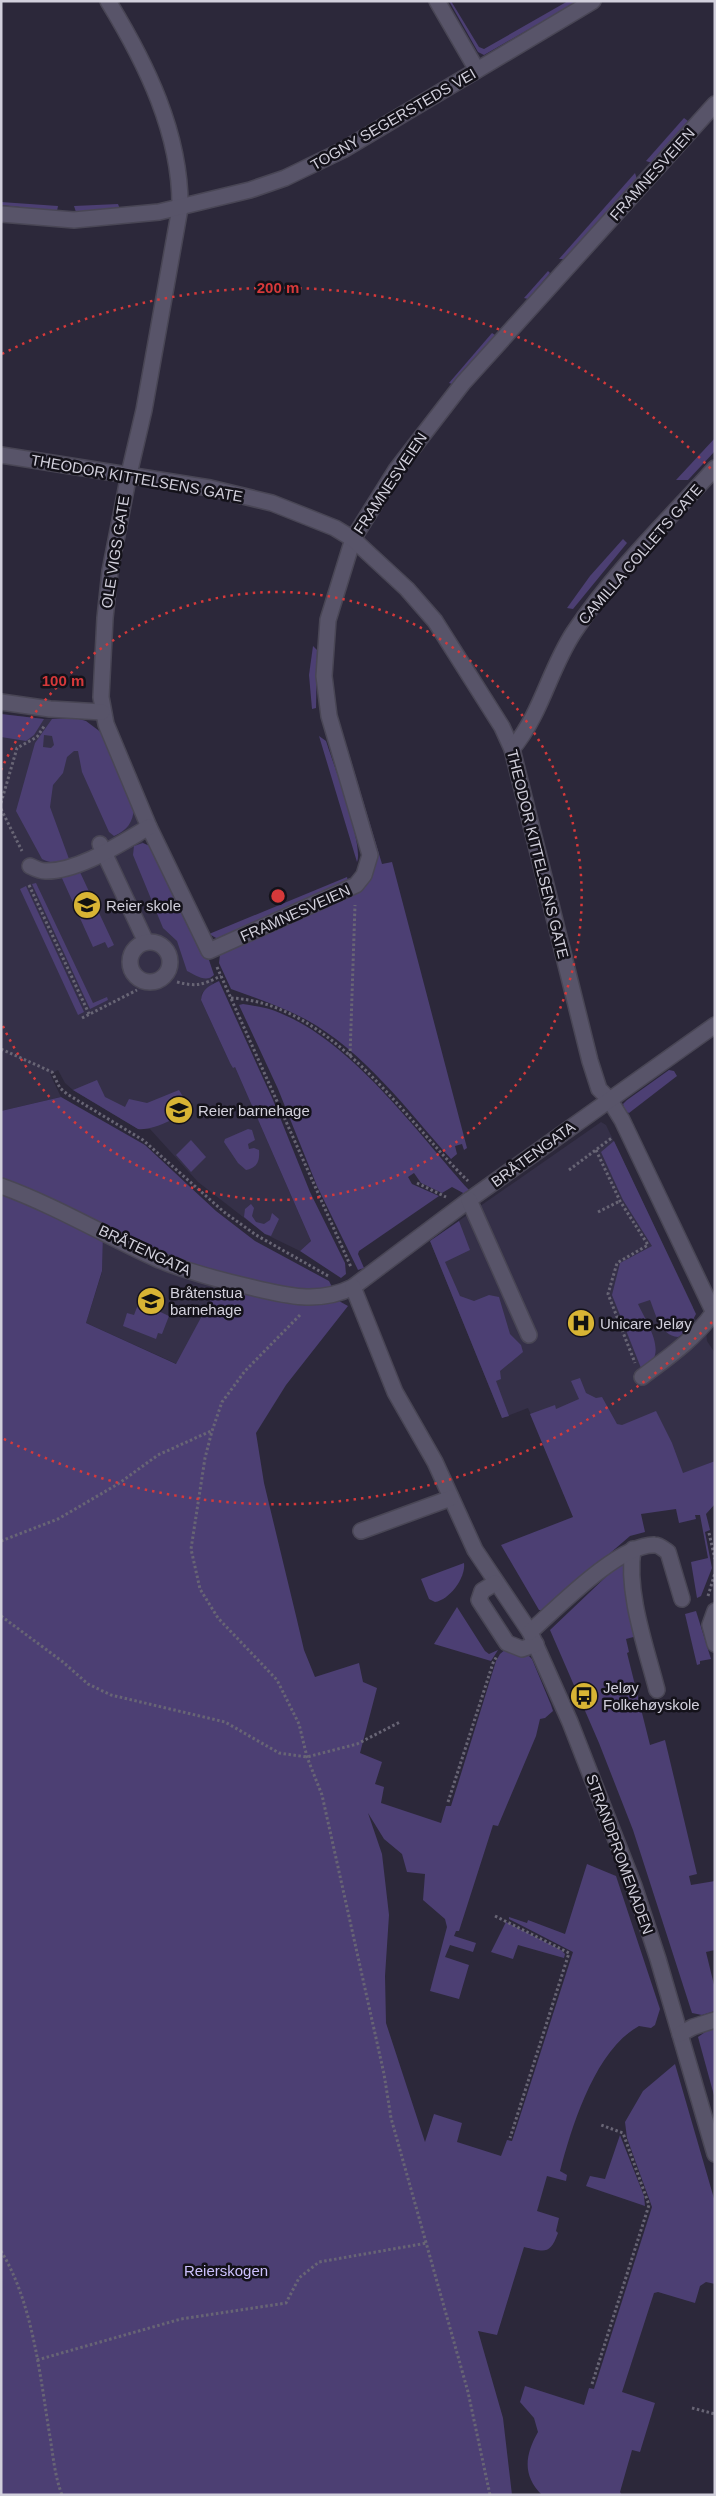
<svg xmlns="http://www.w3.org/2000/svg" width="716" height="2496" viewBox="0 0 716 2496" font-family="Arial,sans-serif">
<style>
.built{fill:#353048}
.green{fill:#4c3f73;fill-rule:evenodd}
.lines{fill:none;stroke-linecap:round;stroke-linejoin:round}
.minor-casing{stroke:#494655;stroke-width:18}
.path{stroke:#686575;stroke-width:3;stroke-dasharray:2.5 2.5;stroke-linecap:butt}
.minor{stroke:#585469;stroke-width:15}
.ring{fill:none;stroke:#d6393a;stroke-width:2.5;stroke-dasharray:2.5 5}
.labels{text-anchor:middle;dominant-baseline:central;stroke-width:5;stroke-linejoin:round;paint-order:stroke}
.street-label{font-size:15px;fill:#d2d0dc;stroke:#14121a}
.poi-label{font-size:15px;fill:#d2d0dc;stroke:#14121a;text-anchor:start}
.park-label{font-size:15px;fill:#cdc1fd;stroke:#14121a}
.centre{fill:#d6393a;stroke:#14121a;stroke-width:2.5}
.ring-label{font-size:15px;text-anchor:middle;font-weight:bold;fill:#d6393a;stroke:#14121a;stroke-width:5;stroke-linejoin:round;paint-order:stroke}
</style>
<rect width="100%" height="100%" fill="#2c283a"/>
<g class="built">
<polygon points="1,714 44,719 75,718 86,721 134,808 144,847 211,978 213,984 202,993 201,1000 230,1063 235,1067 311,1241 300,1251 265,1234 198,1182 150,1129 138,1129 73,1090 65,1083 58,1070 50,1074 61,1097 1,1111"/>
<polygon points="601,1122 606,1125 693,1307 692,1316 706,1330 707,1341 715,1353 715,1461 574,1518 528,1408 502,1418 430,1241"/>
<polygon points="103,1236 219,1284 177,1364 86,1323 102,1272"/>
</g>
<g class="green">
<polygon points="449,1 451,1 479,47 484,49 568,1 578,1 484,55 478,52"/>
<polygon points="684,118 688,121 652,163 646,161"/>
<polygon points="635,173 637,179 564,259 559,259"/>
<polygon points="1,202 58,206 57,211 1,205"/>
<polygon points="118,204 120,209 76,212 74,206"/>
<polygon points="548,271 550,273 528,299 524,298"/>
<polygon points="492,333 495,335 452,384 449,383"/>
<polygon points="715,438 715,451 688,480 676,480"/>
<polygon points="623,539 627,543 573,609 567,608 590,576"/>
<polygon points="313,646 317,650 316,708 312,709 309,675"/>
<polygon points="1,714 44,719 34,735 26,741 1,737"/>
<path d="M 75,718 L 86,721 L 102,733 L 134,808 C 133,823 127,830 114,836 L 109,832 L 82,772 L 78,751 L 74,751 L 67,757 L 63,773 L 53,785 L 50,807 L 69,859 C 59,863 51,864 42,859 L 16,811 L 35,743 L 52,719 ZM 44,735 L 52,736 L 54,745 L 51,748 L 43,747 Z"/>
<path d="M 319,736 L 326,741 C 333,763 364,845 357,862 Z"/>
<path d="M 347,747 L 382,864 L 392,862 L 467,1148 L 464,1150 L 462,1144 L 455,1146 L 457,1154 L 451,1159 C 407,1110 364,1051 305,1019 C 282,1007 256,998 231,989 L 219,963 L 220,954 L 332,905 L 357,892 L 369,879 L 341,749 Z"/>
<path d="M 143,843 L 152,847 L 206,951 L 214,975 C 206,983 195,975 187,971 L 177,941 L 163,928 L 133,855 L 134,846 Z"/>
<polygon points="79,870 114,945 108,948 105,942 93,947 61,876"/>
<polygon points="347,877 348,881 218,939 209,934"/>
<polygon points="36,883 93,1003 107,997 108,1000 90,1009 32,884"/>
<polygon points="26,886 84,1012 78,1015 20,889"/>
<path d="M 219,981 L 273,1100 L 310,1192 L 345,1263 L 346,1274 L 341,1278 L 300,1251 L 311,1241 L 235,1067 L 233,1068 L 230,1063 L 201,1000 C 202,989 209,986 219,981 Z"/>
<path d="M 243,1004 C 255,1006 269,1008 280,1013 C 354,1043 417,1133 470,1191 L 465,1194 L 452,1187 L 442,1193 L 421,1183 L 414,1173 L 408,1177 L 412,1184 L 439,1196 L 359,1251 L 358,1254 L 364,1268 L 358,1270 L 317,1186 L 278,1089 L 239,1005 Z"/>
<polygon points="669,1070 674,1071 677,1076 629,1113 625,1111 623,1104 627,1100"/>
<path d="M 97,1080 L 105,1097 L 125,1107 L 129,1099 L 147,1103 L 179,1090 L 185,1100 L 192,1102 C 186,1116 153,1131 138,1129 L 73,1090 Z"/>
<polygon points="61,1097 145,1145 216,1211 255,1241 329,1281 332,1287 318,1294 200,1271 1,1182 1,1111"/>
<path d="M 248,1129 L 252,1130 L 255,1140 L 248,1144 L 249,1149 L 254,1148 L 259,1150 C 260,1161 257,1168 246,1170 L 238,1163 L 224,1142 L 225,1139 Z"/>
<polygon points="191,1140 206,1157 191,1172 176,1155"/>
<path d="M 614,1141 L 696,1314 L 687,1331 L 678,1337 C 660,1335 656,1315 650,1300 L 638,1304 C 644,1317 659,1340 655,1355 C 653,1362 646,1365 641,1368 L 612,1295 L 620,1263 L 652,1246 L 623,1200 L 601,1152 Z"/>
<path d="M 1,1191 L 103,1236 L 102,1271 L 86,1323 L 176,1364 L 219,1284 L 310,1302 L 339,1301 L 348,1306 L 286,1385 L 256,1433 L 264,1483 L 297,1620 L 304,1650 L 315,1677 L 359,1663 L 363,1682 L 377,1688 L 360,1753 L 382,1762 L 375,1784 L 384,1787 L 381,1803 L 441,1823 L 446,1806 L 451,1806 L 496,1661 L 500,1654 L 507,1648 L 526,1653 L 532,1659 L 551,1705 L 553,1711 L 545,1718 L 540,1719 L 536,1736 L 498,1826 L 493,1825 L 459,1931 L 456,1931 L 454,1936 L 476,1943 L 473,1952 L 450,1945 L 445,1957 L 469,1965 L 459,1999 L 430,1991 L 447,1927 L 445,1919 L 423,1900 L 425,1874 L 407,1872 L 402,1854 L 384,1839 L 368,1813 L 382,1854 L 389,1915 L 385,1976 L 386,2023 L 425,2142 L 434,2114 L 462,2123 L 457,2142 L 501,2156 L 507,2140 L 512,2141 L 573,1952 L 509,1919 L 509,1917 L 527,1923 L 528,1920 L 565,1934 L 587,1864 L 616,1876 L 660,2009 L 655,2025 L 651,2028 L 639,2026 C 595,2050 572,2126 560,2171 L 567,2175 L 566,2181 L 547,2176 L 537,2211 L 559,2218 L 556,2231 L 558,2233 C 550,2255 545,2252 524,2247 L 497,2335 L 478,2331 L 503,2418 L 512,2495 L 1,2495 Z"/>
<polygon points="251,1204 254,1208 252,1216 256,1222 264,1224 270,1220 272,1213 279,1219 271,1236 265,1234 244,1217 245,1209"/>
<polygon points="459,1221 470,1250 445,1262 460,1296 474,1301 489,1295 499,1297 510,1334 521,1345 523,1352 500,1371 501,1379 496,1381 509,1416 502,1418 430,1241"/>
<polygon points="139,1302 169,1316 162,1334 158,1333 156,1339 123,1326 127,1313 134,1315"/>
<polygon points="580,1378 586,1393 596,1398 602,1397 617,1424 622,1425 656,1411 672,1443 683,1473 715,1461 715,1504 706,1514 710,1530 705,1532 712,1568 701,1596 697,1598 691,1562 708,1558 700,1515 695,1515 696,1519 679,1523 676,1509 641,1514 645,1532 630,1536 544,1610 539,1610 501,1545 573,1517 530,1414 555,1405 556,1409 579,1399 571,1381"/>
<path d="M 464,1563 C 466,1578 449,1600 435,1602 L 429,1599 L 421,1579 Z"/>
<polygon points="624,1563 637,1636 626,1639 629,1652 627,1653 650,1745 665,1740 697,1874 689,1876 691,1885 715,1881 715,1950 706,1952 715,1989 715,2011 702,2015 692,2013 633,1830 599,1743 550,1630 610,1573"/>
<polygon points="457,1607 485,1651 489,1654 498,1650 491,1661 434,1644"/>
<polygon points="696,1611 711,1659 700,1661 700,1664 697,1665 685,1614"/>
<polygon points="506,1922 561,1950 565,1954 564,1958 518,1945 513,1959 491,1952"/>
<polygon points="715,2028 715,2099 698,2037 708,2030"/>
<path d="M 675,2064 L 715,2202 L 715,2284 L 706,2282 L 700,2286 L 695,2303 L 658,2292 L 654,2293 L 622,2392 L 655,2403 L 640,2452 L 632,2450 L 620,2492 L 622,2495 L 542,2495 C 522,2475 525,2455 538,2432 L 534,2418 L 520,2402 L 525,2386 L 584,2405 L 589,2388 L 594,2389 L 652,2207 L 627,2138 L 625,2122 L 643,2091 Z"/>
<polygon points="620,2135 644,2196 645,2206 586,2186 590,2176 605,2179"/>
</g>
<g class="lines">
<defs>
<g id="minor">
<path d="M 108,1 C 146,63 181,134 180,208 L 144,410 L 129,474 L 110,571 L 105,618 L 101,697 L 106,724 L 149,827 L 209,951 L 356,885 L 364,875 L 370,855 L 329,716 L 324,676 L 328,620 L 353,539 L 396,470 L 463,383 L 715,104"/>
<polyline points="437,1 477,70"/>
<polyline points="1,214 74,220 159,212 250,190 285,178 343,150 593,1"/>
<polyline points="1,455 210,488 272,503 335,528 353,539 367,552 407,589 435,621 502,727 512,749 590,1061 599,1089 609,1099 622,1120 715,1315"/>
<polyline points="1,702 50,709 102,712"/>
<path d="M 512,749 C 542,713 549,670 574,632 C 614,572 667,521 715,468"/>
<polyline points="100,844 146,942"/>
<path d="M 30,866 C 34,868 40,871 45,871 C 78,872 121,843 149,827"/>
<circle cx="150" cy="962" r="20"/>
<path d="M 1,1186 C 56,1206 106,1236 159,1260 C 189,1272 219,1280 250,1287 C 286,1296 320,1304 353,1287 L 469,1200 L 715,1025"/>
<polyline points="469,1200 529,1335"/>
<polyline points="353,1287 395,1392 435,1462 475,1550 530,1632 570,1722 634,1886 658,1959 715,2154"/>
<path d="M 642,1377 C 667,1358 695,1339 713,1313"/>
<polyline points="361,1531 451,1498"/>
<path d="M 633,1549 C 626,1593 646,1647 657,1690"/>
<polyline points="495,1583 482,1591 479,1600 507,1643 522,1649 536,1644"/>
<polyline points="715,1611 710,1625 715,1644"/>
<path d="M 530,1632 C 557,1608 620,1543 655,1545 C 659,1545 665,1550 668,1552 L 682,1599"/>
<polyline points="680,2034 693,2027 715,2020"/>
</g>
</defs>
<use href="#minor" class="minor-casing"/>
<g class="path">
<polyline points="1,803 17,748 37,737 45,725"/>
<polyline points="1,809 22,851"/>
<polyline points="29,885 89,1014"/>
<polyline points="217,967 351,1267"/>
<path d="M 177,982 C 197,987 202,985 221,976"/>
<path d="M 231,998 C 332,1003 403,1118 468,1181"/>
<polyline points="82,1018 137,990"/>
<polyline points="1,1049 52,1072 60,1088 67,1094 143,1140 224,1212 256,1235 330,1277"/>
<polyline points="350,1056 355,905"/>
<polyline points="596,1150 620,1201 648,1245 617,1263 608,1294 635,1363"/>
<polyline points="569,1170 613,1137"/>
<polyline points="417,1183 446,1197"/>
<polyline points="598,1212 620,1201"/>
<polyline points="300,1315 245,1371 222,1402 212,1431 205,1458 191,1549 200,1589 218,1618 277,1680 299,1724 307,1757 322,1795 384,2074 391,2118 468,2392 490,2495"/>
<polyline points="709,1533 715,1559"/>
<polyline points="1,1541 58,1519 118,1484 158,1455 211,1431"/>
<polyline points="708,1596 715,1573"/>
<polyline points="1,1616 63,1662 88,1684 111,1695 225,1722 279,1753 307,1757 357,1744 400,1722"/>
<polyline points="448,1802 493,1663 497,1656"/>
<polyline points="495,1916 569,1953 510,2138"/>
<path d="M 1,2251 C 32,2301 40,2374 49,2431 C 53,2453 54,2474 62,2495"/>
<polyline points="37,2360 181,2319 286,2303 299,2278 319,2262 427,2243"/>
<polyline points="592,2384 649,2205 623,2133 601,2125"/>
<polyline points="692,2408 715,2414"/>
</g>
<use href="#minor" class="minor"/>
</g>
<g class="ring">
<path d="M1 770A304 304 0 1 1 1 1022"/>
<path d="M712 1322A608 608 0 0 1 2 1438M2 354A608 608 0 0 1 712 470"/>
</g>
<defs>
<symbol id="school-disc" viewBox="-11 -11 22 22"><circle r="9.5" fill="#d8b434" stroke="#14121a"/><path d="M0-5L7-2L0 1L-7-2ZM-4 1L0 2.5L4 1V4Q0 6-4 4Z" fill="#111"/></symbol>
<symbol id="hospital-disc" viewBox="-11 -11 22 22"><circle r="9.5" fill="#d8b434" stroke="#14121a"/><path d="M-5-5h3v3.5h4V-5h3V5h-3V1.5h-4V5h-3Z" fill="#111"/></symbol>
<symbol id="bus-disc" viewBox="-11 -11 22 22"><circle r="9.5" fill="#d8b434" stroke="#14121a"/><path d="M-5-6H5V4H4V6H2V4H-2V6H-4V4H-5ZM-3.5-4V0h7V-4ZM-3.5 1.2v1.5H-2V1.2ZM2 1.2v1.5H3.5V1.2Z" fill="#111"/></symbol>
</defs>
<g fill-rule="evenodd">
<use href="#school-disc" x="71" y="889" width="32" height="32"/>
<use href="#school-disc" x="163" y="1094" width="32" height="32"/>
<use href="#school-disc" x="135" y="1285" width="32" height="32"/>
<use href="#hospital-disc" x="565" y="1307" width="32" height="32"/>
<use href="#bus-disc" x="568" y="1680" width="32" height="32"/>
</g>
<g class="labels">
<g class="street-label">
<text transform="translate(393 119) rotate(-30)">TOGNY SEGERSTEDS VEI</text>
<text transform="translate(652 174) rotate(-48)">FRAMNESVEIEN</text>
<text transform="translate(137 478) rotate(10)">THEODOR KITTELSENS GATE</text>
<text transform="translate(390 483) rotate(-56)">FRAMNESVEIEN</text>
<text transform="translate(115 552) rotate(-81)">OLE VIGS GATE</text>
<text transform="translate(640 554) rotate(-49)">CAMILLA COLLETS GATE</text>
<text transform="translate(538 854) rotate(76)">THEODOR KITTELSENS GATE</text>
<text transform="translate(295 913) rotate(-24)">FRAMNESVEIEN</text>
<text transform="translate(533 1154) rotate(-36)">BRÅTENGATA</text>
<text transform="translate(145 1250) rotate(25)">BRÅTENGATA</text>
<text transform="translate(620 1854) rotate(70)">STRANDPROMENADEN</text>
</g>
<g class="poi-label">
<text x="106" y="905">Reier skole</text>
<text x="198" y="1110">Reier barnehage</text>
<text x="170" y="1292">Bråtenstua<tspan x="170" dy="17">barnehage</tspan></text>
<text x="600" y="1323">Unicare Jeløy</text>
<text x="603" y="1687">Jeløy<tspan x="603" dy="17">Folkehøyskole</tspan></text>
</g>
<g class="park-label">
<text x="226" y="2270">Reierskogen</text>
</g>
</g>
<circle cx="278" cy="896" r="8" class="centre"/>
<g class="ring-label">
<text x="278" y="293">200 m</text>
<text x="63" y="686">100 m</text>
</g>
<rect width="716" height="2496" fill="none" stroke="#d2d0dc" stroke-width="5"/>
</svg>
